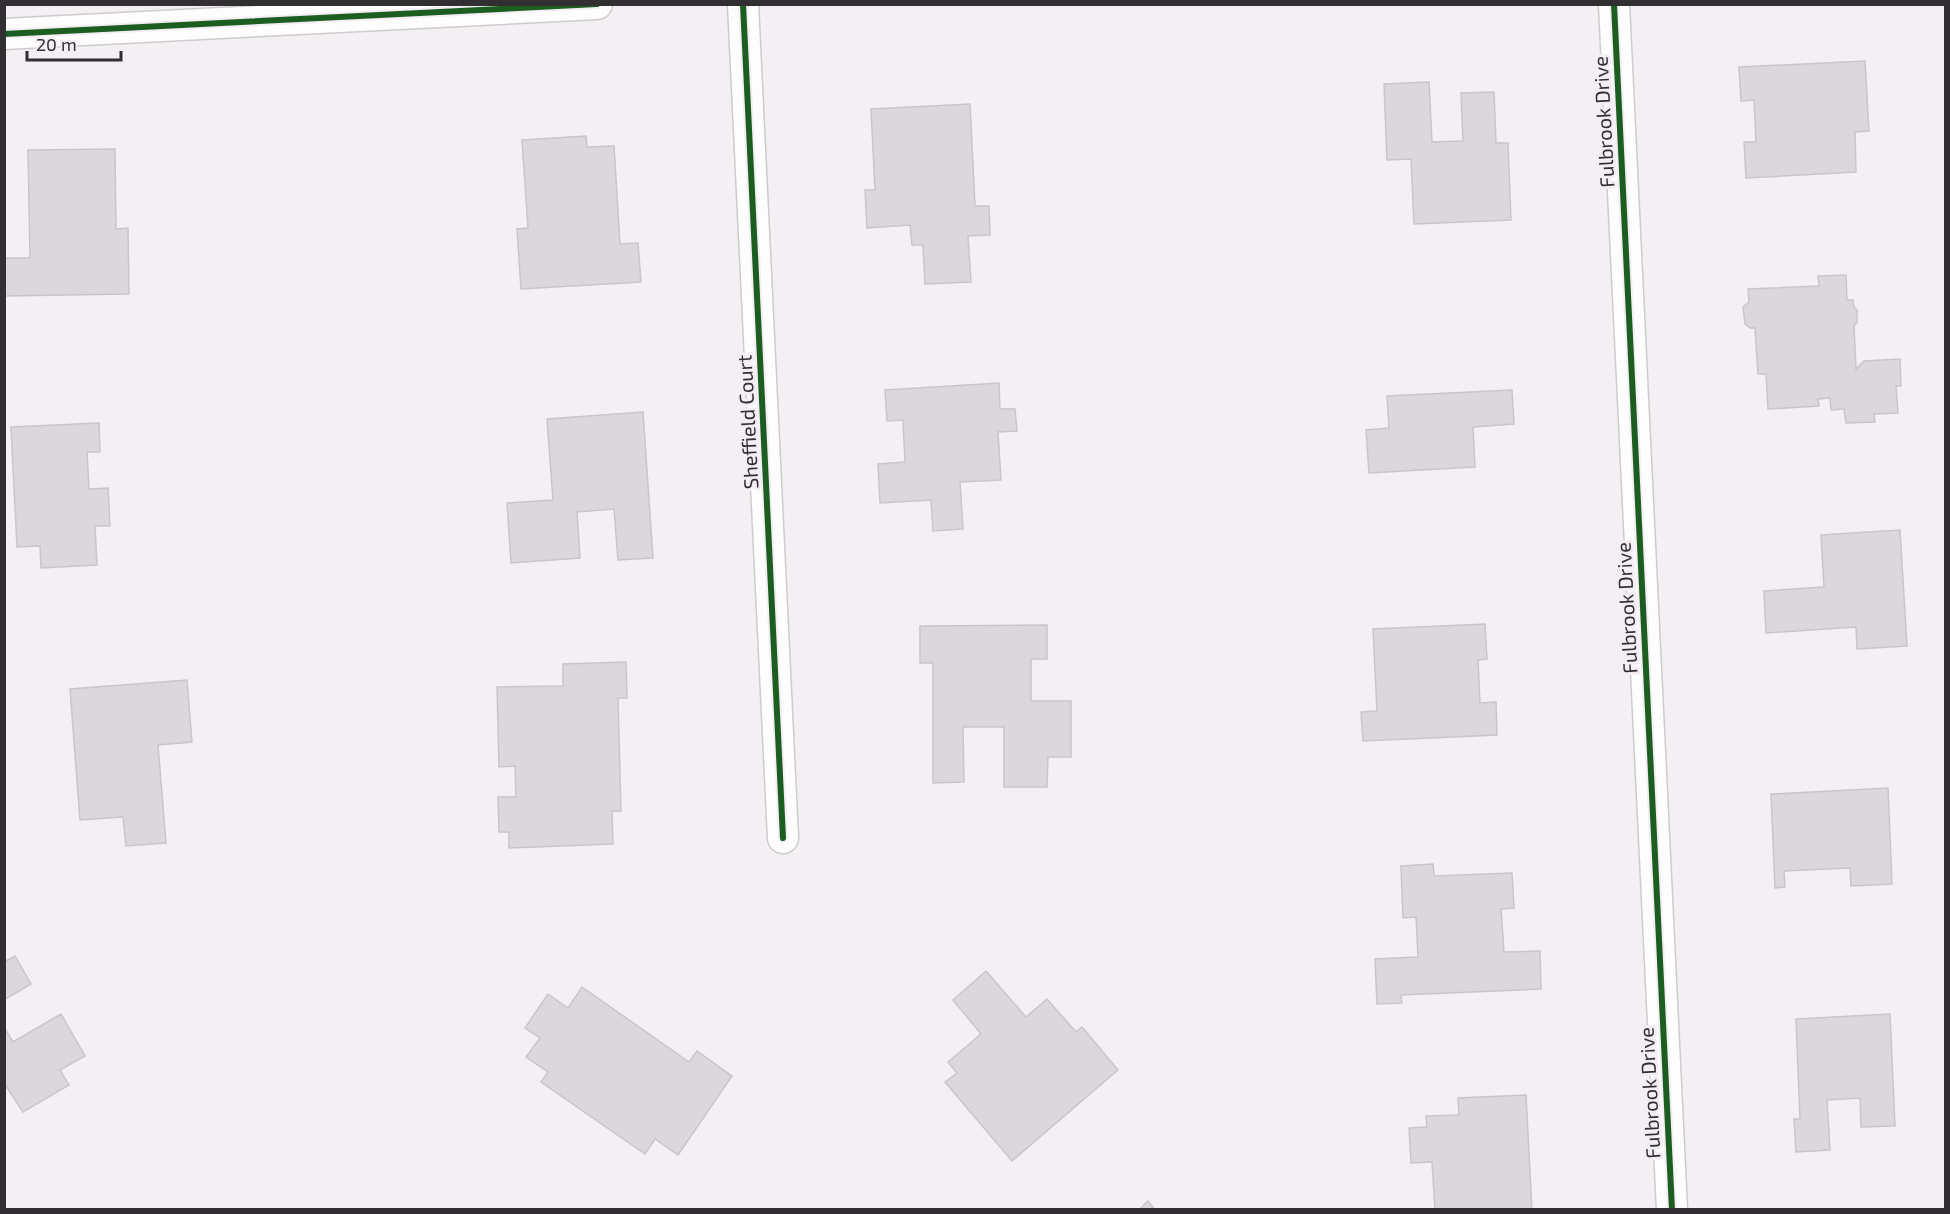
<svg xmlns="http://www.w3.org/2000/svg" width="1950" height="1214" viewBox="0 0 1950 1214" font-family="'Exo 2',sans-serif">
<style>
.building{fill:#dbd8db;stroke:#c9c6c9;stroke-width:1.5}
.lines{fill:none;stroke-linecap:round;stroke-linejoin:round}
.minor-casing{stroke:#cecbce;stroke-width:33}
.minor{stroke:#fdfdfd;stroke-width:30}
.cycleway-casing{stroke:#f4eef4;stroke-width:10}
.cycleway{stroke:#1b5e20;stroke-width:6}
.labels{text-anchor:middle;dominant-baseline:central;stroke-width:6;stroke-linejoin:round;paint-order:stroke}
.street-label{font-size:20px;fill:#312f31;stroke:#f4eef4}
</style>
<rect width="100%" height="100%" fill="#f3eff3"/>
<g class="building">
<polygon points="1865,61 1869,131 1855,132 1856,172 1746,178 1744,142 1756,142 1754,100 1741,101 1739,67"/>
<polygon points="1429,82 1432,142 1463,141 1461,93 1494,92 1496,143 1508,143 1511,220 1414,224 1411,159 1387,160 1384,84"/>
<polygon points="970,104 975,206 989,206 990,235 968,236 971,282 925,284 923,245 912,245 910,225 867,228 865,190 875,190 871,109"/>
<polygon points="586,136 587,147 614,146 620,244 638,243 641,282 521,289 517,229 528,228 522,140"/>
<polygon points="115,149 116,229 128,228 129,294 4,296 4,258 30,258 28,150"/>
<polygon points="1846,275 1847,300 1853,300 1854,307 1857,310 1857,322 1854,326 1856,369 1864,361 1900,359 1901,386 1896,386 1898,413 1874,414 1875,422 1846,423 1844,409 1831,410 1830,398 1818,399 1819,406 1768,409 1766,374 1758,374 1755,328 1750,328 1745,324 1743,307 1749,302 1748,289 1819,286 1818,276"/>
<polygon points="999,383 1000,409 1015,409 1017,431 998,432 1001,480 960,482 963,529 933,531 931,500 880,503 878,464 905,462 903,420 887,421 885,390"/>
<polygon points="1512,390 1514,424 1473,427 1475,467 1369,473 1366,430 1389,428 1387,396"/>
<polygon points="643,412 653,558 618,560 614,509 577,512 580,558 511,563 507,503 553,500 547,419"/>
<polygon points="99,423 100,452 87,452 89,489 108,488 110,526 95,526 97,565 41,568 40,546 17,547 11,427"/>
<polygon points="1900,530 1907,646 1857,649 1856,627 1766,633 1764,591 1824,587 1821,535"/>
<polygon points="1485,624 1487,659 1478,660 1480,703 1496,702 1497,735 1363,741 1361,712 1377,711 1373,629"/>
<polygon points="1047,625 1047,659 1031,659 1031,701 1071,701 1071,757 1048,757 1047,787 1004,787 1004,727 963,727 964,782 933,783 933,663 920,663 920,626"/>
<polygon points="626,662 627,698 618,698 621,811 612,811 613,844 509,848 509,832 499,832 498,797 516,797 515,766 499,767 497,687 563,686 563,664"/>
<polygon points="187,680 192,742 158,745 166,843 126,846 123,817 80,820 70,689"/>
<polygon points="1888,788 1892,884 1851,886 1850,868 1784,871 1785,887 1775,888 1771,794"/>
<polygon points="1433,864 1434,876 1512,873 1514,908 1501,909 1504,952 1540,951 1541,989 1401,995 1402,1003 1377,1004 1375,959 1418,957 1416,917 1403,918 1401,866"/>
<polygon points="15,956 31,984 4,1000 4,962"/>
<polygon points="986,971 1026,1017 1047,999 1076,1032 1082,1027 1118,1070 1012,1161 945,1082 957,1073 948,1062 981,1034 953,1000"/>
<polygon points="582,987 689,1062 697,1051 732,1076 678,1155 655,1139 645,1154 541,1082 548,1072 526,1057 540,1038 525,1028 548,994 568,1008"/>
<polygon points="61,1014 85,1056 60,1070 69,1085 23,1112 4,1083 4,1027 13,1042"/>
<polygon points="1890,1014 1895,1126 1861,1127 1860,1098 1827,1100 1830,1150 1796,1152 1794,1119 1800,1119 1796,1019"/>
<polygon points="1526,1095 1532,1210 1435,1210 1432,1162 1411,1163 1409,1128 1427,1127 1426,1116 1459,1115 1458,1098"/>
<polygon points="1148,1201 1155,1210 1139,1210"/>
</g>
<g class="lines">
<defs>
<g id="minor">
<polyline points="743,4 783,838"/>
<polyline points="1614,4 1672,1210"/>
<polyline points="4,34 597,4"/>
</g>
</defs>
<use href="#minor" class="minor-casing"/>
<use href="#minor" class="minor"/>
<defs>
<g id="cycleway">
<polyline points="743,4 783,838"/>
<polyline points="1614,4 1672,1210"/>
<polyline points="4,34 597,4"/>
</g>
</defs>
<use href="#cycleway" class="cycleway-casing"/>
<use href="#cycleway" class="cycleway"/>
</g>
<g class="labels">
<g class="street-label">
<text transform="translate(1603 122) rotate(-93)">Fulbrook Drive</text>
<text transform="translate(747 422) rotate(-93)">Sheffield Court</text>
<text transform="translate(1626 608) rotate(-93)">Fulbrook Drive</text>
<text transform="translate(1649 1093) rotate(-93)">Fulbrook Drive</text>
</g>
</g>
<rect width="1950" height="1214" fill="none" stroke="#312f31" stroke-width="12"/>
<path d="M27 51v9h94v-9" fill="none" stroke="#312f31" stroke-width="3"/>
<text x="36" y="51" font-size="18" fill="#312f31" stroke="#f4eef4" stroke-width="4.5" paint-order="stroke">20 m</text>
</svg>
